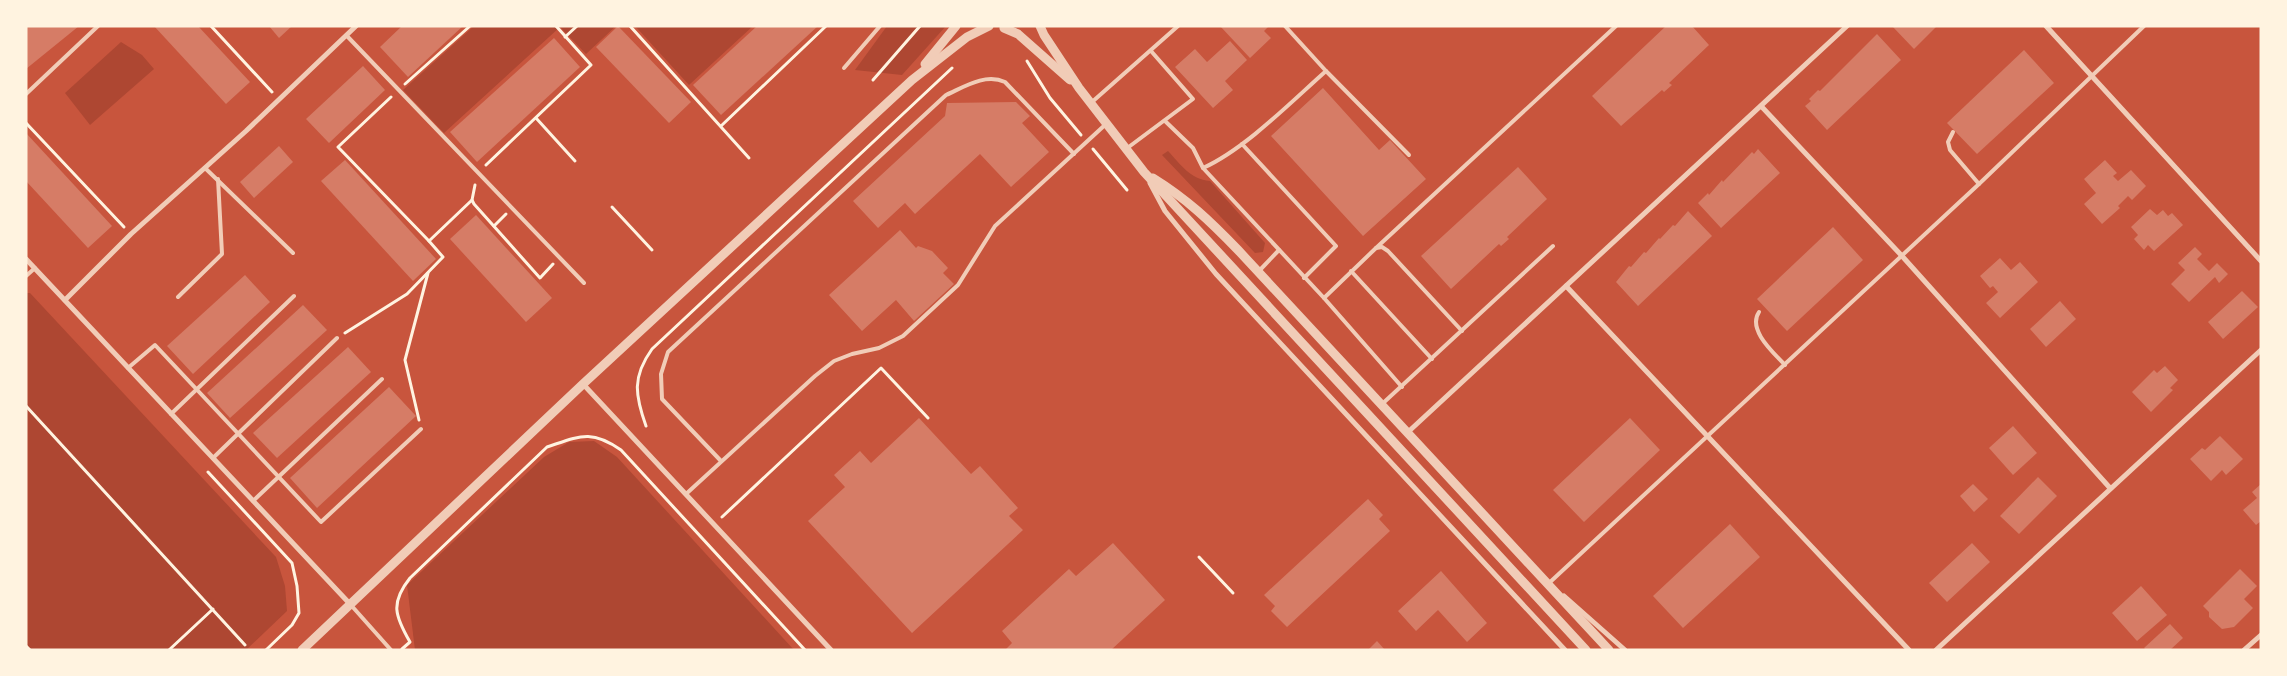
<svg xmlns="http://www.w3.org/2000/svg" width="2287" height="676" viewBox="0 0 2287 676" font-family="Quicksand,sans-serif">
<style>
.green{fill:#ae4732}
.building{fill:#d67c66}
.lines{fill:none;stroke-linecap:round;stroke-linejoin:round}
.path{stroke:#fff3e0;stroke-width:3}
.service{stroke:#f1ccb7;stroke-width:4}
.minor{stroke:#f1ccb7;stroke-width:5}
.tertiary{stroke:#f1ccb7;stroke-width:9}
</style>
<rect width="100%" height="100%" fill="#c8553d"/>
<g class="green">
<polygon points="474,26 616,26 586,54 560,27 444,133 403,90"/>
<polygon points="635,26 753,26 689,85"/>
<polygon points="887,26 946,26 902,75 855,70"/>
<polygon points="121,42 142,55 154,69 90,125 65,93"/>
<path d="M 1168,151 C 1181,165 1190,179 1210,181 L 1265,243 L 1263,252 L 1255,253 L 1162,155 Z"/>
<polygon points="26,293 30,293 276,557 285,586 287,611 246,650 26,650"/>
<polygon points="594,441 617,457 794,650 415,650 407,585 544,457 569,442"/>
</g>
<g class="building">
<polygon points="26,26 79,26 26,69"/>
<polygon points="154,26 198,26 250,82 226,104"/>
<polygon points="269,26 292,26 279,38"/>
<polygon points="402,26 463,26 408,77 380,47"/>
<polygon points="618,26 691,102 669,123 596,47"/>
<polygon points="757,26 818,26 721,115 693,85"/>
<polygon points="1220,26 1269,26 1264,31 1271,38 1250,58"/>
<polygon points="1666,26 1692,26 1709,45 1669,83 1672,85 1664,92 1662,90 1621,126 1592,96"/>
<polygon points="1892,26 1937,26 1914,49"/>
<polygon points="1877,34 1901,60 1827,130 1805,106 1811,101 1809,99 1818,90 1820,91"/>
<polygon points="554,38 580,67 477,162 450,132"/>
<polygon points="1230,41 1247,60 1225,81 1233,90 1213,108 1175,67 1195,49 1207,62"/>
<polygon points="2024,50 2054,83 1977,154 1947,123"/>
<polygon points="363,66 385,90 329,143 306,119"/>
<polygon points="1323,88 1379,150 1390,140 1426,179 1363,236 1271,136"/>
<polygon points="1016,102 1030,116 1022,123 1049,152 1011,187 980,154 915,214 905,203 878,228 853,201 945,116 947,103"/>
<polygon points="26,133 112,226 88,248 26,181"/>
<polygon points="279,146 293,162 254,198 240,182"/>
<polygon points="1758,149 1780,173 1721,228 1698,203 1708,193 1709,195 1722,180 1723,182 1752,152 1754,154"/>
<polygon points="345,160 436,259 413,281 321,181"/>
<polygon points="2105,160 2117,173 2113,176 2118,181 2131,170 2146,186 2132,200 2128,196 2118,206 2120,208 2102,224 2084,204 2096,193 2084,179"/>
<polygon points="1518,167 1547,199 1507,237 1509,239 1501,246 1499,244 1451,289 1421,256"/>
<polygon points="2150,209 2157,215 2163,210 2168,216 2172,213 2183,225 2154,251 2148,245 2144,250 2134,239 2138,235 2131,227"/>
<polygon points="1688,211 1712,236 1638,306 1616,282 1629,266 1631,267 1644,252 1646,253 1659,238 1660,239 1673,225 1675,226"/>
<polygon points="476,215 552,298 526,322 450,239"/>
<polygon points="1833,227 1863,260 1787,331 1757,299"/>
<polygon points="900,230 916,248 918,246 932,251 948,268 943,273 954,284 914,321 896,300 862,331 829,295"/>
<polygon points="2195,247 2202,254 2197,259 2209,271 2217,263 2228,274 2219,283 2215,277 2189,302 2171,284 2185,270 2178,263"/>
<polygon points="2000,258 2011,270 2020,262 2038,282 2000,318 1986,303 1998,292 1993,286 1990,288 1980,276"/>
<polygon points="245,275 270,302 193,374 167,346"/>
<polygon points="2242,291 2258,307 2223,339 2208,322"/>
<polygon points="2060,301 2076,319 2046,347 2030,329"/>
<polygon points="303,305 327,330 230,418 207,393"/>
<polygon points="348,347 371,372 277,458 253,433"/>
<polygon points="2165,366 2178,380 2170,388 2173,390 2151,412 2132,392 2154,370 2157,373"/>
<polygon points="389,387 416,416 317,508 290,478"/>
<polygon points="919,418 971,474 980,466 1018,508 1009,516 1023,530 912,633 808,521 845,487 834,475 860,451 871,463"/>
<polygon points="1630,418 1660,450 1584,522 1553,490"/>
<polygon points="2013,426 2037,453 2013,475 1989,448"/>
<polygon points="2220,436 2243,459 2226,475 2222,470 2211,481 2190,459 2202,448 2205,450"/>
<polygon points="2038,477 2057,496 2019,534 2000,516"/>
<polygon points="1973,484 1988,499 1974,512 1960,496"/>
<polygon points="2261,484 2261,521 2256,525 2243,510 2257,498 2252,492"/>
<polygon points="1368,499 1383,515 1379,519 1390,531 1287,627 1271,611 1275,606 1264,595"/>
<polygon points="1730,524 1760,557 1683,628 1653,596"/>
<polygon points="1113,543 1165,600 1111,650 1005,650 1012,643 1002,631 1069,569 1076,576"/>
<polygon points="1972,543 1990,562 1947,602 1929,583"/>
<polygon points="2240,569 2257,586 2244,599 2253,608 2234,627 2222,629 2209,617 2209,612 2203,606"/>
<polygon points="1441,571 1487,623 1467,642 1438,610 1416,631 1398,611"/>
<polygon points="2141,586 2167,615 2137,641 2112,613"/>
<polygon points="2170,624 2183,638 2170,650 2146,650 2144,648"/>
<polygon points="1377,641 1385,650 1368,650"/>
</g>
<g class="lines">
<g class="path">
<polyline points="211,26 272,92"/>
<polyline points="630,26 749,158"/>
<polyline points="565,37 577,26"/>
<polyline points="1027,61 1050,98 1081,135"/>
<polyline points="873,80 920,26"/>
<polyline points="405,84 470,26"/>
<polyline points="391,97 338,147 429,241 472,200 474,204 540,278 553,264"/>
<polyline points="536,118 575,161"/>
<polyline points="26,123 124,227"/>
<polyline points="721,126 826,26"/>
<polyline points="1093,149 1127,190"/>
<polyline points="486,165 591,65 556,26"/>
<polyline points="472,200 475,185"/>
<polyline points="612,207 652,250"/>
<polyline points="494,226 506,214"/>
<polyline points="345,333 407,294 443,257 429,241"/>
<polyline points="26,406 245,645"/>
<polyline points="419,420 405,360 428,273"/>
<path d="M 646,426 C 635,395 632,377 652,349 L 952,68"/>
<polyline points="208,472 292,563 297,586 299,613 292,625 266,650"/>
<polyline points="722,517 881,368 928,418"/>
<polyline points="1199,557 1233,593"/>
<polyline points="26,646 30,650"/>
<path d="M 402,649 L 410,642 C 395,616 390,603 410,578 L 547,447 C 580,436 591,429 621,450 L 805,650"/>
<polyline points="169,650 213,609"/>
</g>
<g class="service">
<polyline points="347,36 584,283"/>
<polyline points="844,68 880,26"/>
<polyline points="1326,71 1409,155"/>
<polyline points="26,94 98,26"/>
<polyline points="1092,102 1178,26"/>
<polyline points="1165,121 1193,148 1203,168 1324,298"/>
<polyline points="1953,132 1948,142 1950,150 1979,184"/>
<polyline points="1242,144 1336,246 1304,278"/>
<polyline points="1126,149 1193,99 1151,51"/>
<polyline points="205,168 293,253"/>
<path d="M 1203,168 C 1245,149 1291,102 1326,71 L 1285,26"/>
<polyline points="1376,248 1616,26"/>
<polyline points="1259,271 1279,250"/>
<polyline points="1351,271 1432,359"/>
<polyline points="26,276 35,268"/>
<polyline points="178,297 222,254 218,179"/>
<path d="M 1759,312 C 1747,330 1774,353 1785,365"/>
<polyline points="128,368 155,345 321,522 421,429"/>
<polyline points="1402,387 1324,298 1376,248 1382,247 1388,251 1462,331"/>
<polyline points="1381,405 1553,246"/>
<polyline points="171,414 294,296"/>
<polyline points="213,458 337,338"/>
<path d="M 721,461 L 662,399 L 661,374 L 668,352 L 946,95 C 964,87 985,73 1005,82 L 1074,154"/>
<polyline points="686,494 815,376 834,361 852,354 879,348 903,336 958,285 995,226 1106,124"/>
<polyline points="253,501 382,379"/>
<polyline points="1548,584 1979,184 2144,26"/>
<polyline points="350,604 391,650"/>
</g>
<g class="minor">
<polyline points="2046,26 2261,261"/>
<polyline points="1761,106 1902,256 2110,488"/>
<polyline points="1150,183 1165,211 1216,274 1565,650"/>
<polyline points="26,259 350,604"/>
<polyline points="1566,286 1909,650"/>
<polyline points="65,300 131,234 246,131 356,26"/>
<polyline points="583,384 831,650"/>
<polyline points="1407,433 1847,26"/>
<polyline points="1564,596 1625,650"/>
<polyline points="1936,650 2261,350"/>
<polyline points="2244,650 2261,635"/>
</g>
<g class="tertiary">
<polyline points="1040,26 1044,35 1079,88 1144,172 1586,650"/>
<polyline points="1004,28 1018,34 1070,80"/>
<polyline points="925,64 956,26"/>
<path d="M 1153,178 C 1187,199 1210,221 1238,250 L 1609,650"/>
<polyline points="302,650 583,384 912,80 967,37 989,26"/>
</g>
</g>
<rect width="2287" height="676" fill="none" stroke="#fff3e0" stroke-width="55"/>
</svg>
